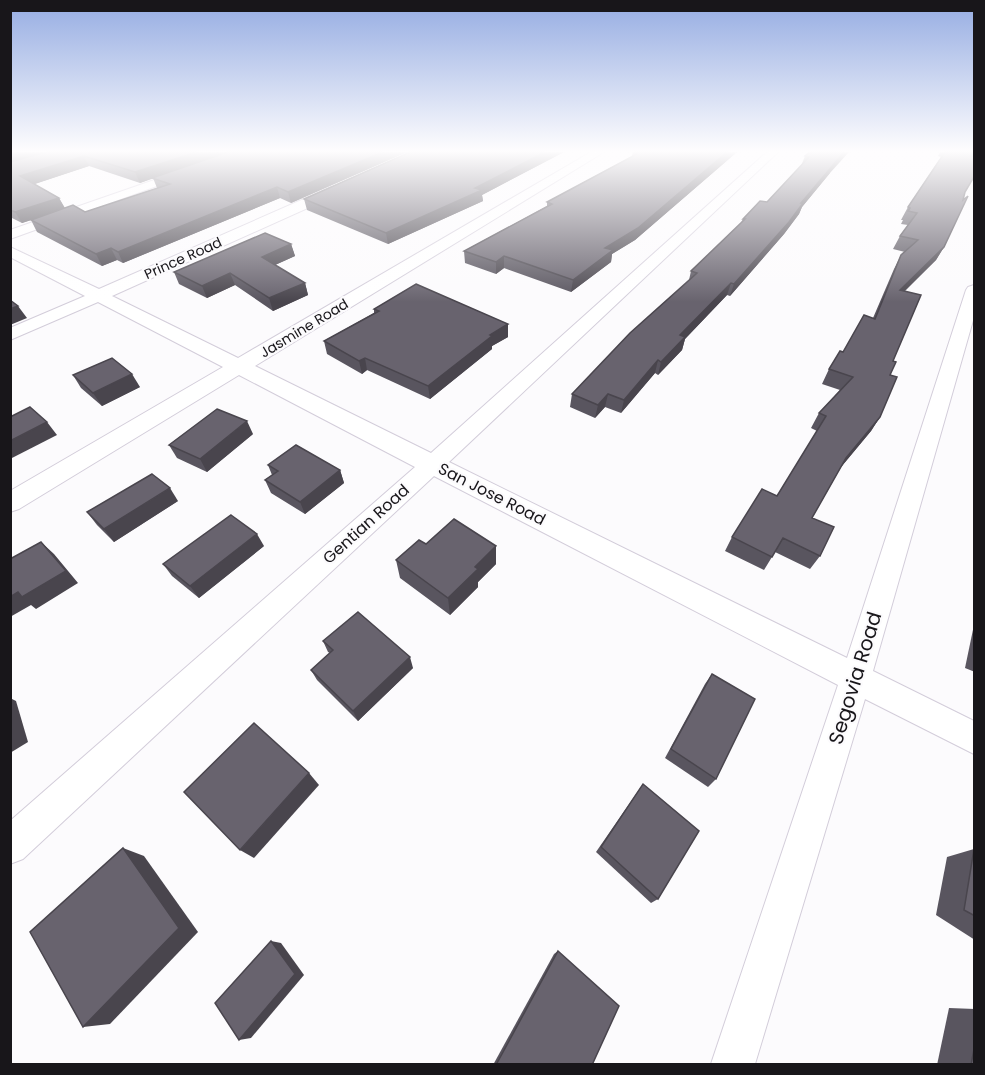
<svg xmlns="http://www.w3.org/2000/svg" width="985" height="1075" viewBox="0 0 985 1075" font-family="Poppins,sans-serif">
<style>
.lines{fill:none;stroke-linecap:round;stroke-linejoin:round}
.minor-casing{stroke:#d3cdda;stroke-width:2}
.minor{fill:#fff;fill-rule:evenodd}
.wall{fill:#59555f;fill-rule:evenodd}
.shaded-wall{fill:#49454d}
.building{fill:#68636e;stroke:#49454d;stroke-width:1.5}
.labels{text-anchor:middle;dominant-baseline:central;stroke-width:4.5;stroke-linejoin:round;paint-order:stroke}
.far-street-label{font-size:14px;fill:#18161a;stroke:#fcfbfd}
.street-label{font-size:16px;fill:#18161a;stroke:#fcfbfd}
.near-street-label{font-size:20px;fill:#18161a;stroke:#fcfbfd}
</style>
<rect width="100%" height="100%" fill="#fcfbfd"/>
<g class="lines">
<defs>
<g id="minor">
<polygon points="235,152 251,152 10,239 10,230"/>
<polygon points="591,152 604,152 255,366 431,453 767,152 778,152 449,462 847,658 966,290 968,287 974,285 974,317 873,671 974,721 974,754 865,699 755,1064 711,1064 838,685 434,476 23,859 10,864 10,821 415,467 239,375 19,509 10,512 10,491 223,367 98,302 10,340 10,328 85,296 10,257 10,247 99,289 331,187 341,187 342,190 341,193 112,296 238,358"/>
</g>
</defs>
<use href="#minor" class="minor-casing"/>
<use href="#minor" class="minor"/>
</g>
<g class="wall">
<path d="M 10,152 L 407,152 L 291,203 L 280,198 L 123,263 L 117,260 L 102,266 L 37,232 L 31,220 L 22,223 L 12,218 L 10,219 ZM 89,166 L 140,183 L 153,178 L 157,188 L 85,212 L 65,208 L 59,198 L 34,184 Z"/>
<polygon points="410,152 564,152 482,195 483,201 388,244 307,210 304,199"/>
<polygon points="633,152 737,152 635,240 612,254 611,262 571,292 504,268 496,274 465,263 464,251 547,206 547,202 632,156"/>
<polygon points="810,152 830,173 802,207 799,214 784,234 730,296 727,295 685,339 682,350 658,375 655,373 621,413 605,407 595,418 570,407 572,394 689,280 691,271 741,223 743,219 767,202 801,166 805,156"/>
<polygon points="940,152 975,152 965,192 944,247 936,260 905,291 893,361 880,417 871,431 841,467 812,518 820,556 810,569 775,552 764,570 725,551 732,537 777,496 817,431 811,428 819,413 840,390 822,384 829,369 873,318 894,269 901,255 905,252 893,249 900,236 908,225 901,224 903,220 901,220 908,207 941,157 938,156"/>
<polygon points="291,244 295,256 275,265 305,283 308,295 273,311 235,285 207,298 179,284 174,272"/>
<polygon points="374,309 508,324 508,337 492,346 492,349 430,399 367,370 362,374 327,354 324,341 374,313"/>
<polygon points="73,375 140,387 102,406 81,388"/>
<polygon points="253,434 207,472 177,458 169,445"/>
<polygon points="268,465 340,470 344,483 305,514 271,493 265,480 272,475"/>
<polygon points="178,501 114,542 97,525 87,512"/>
<polygon points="426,544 496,546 496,564 478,582 478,587 450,615 400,578 396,560"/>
<polygon points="264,546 199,598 172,576 163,564"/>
<polygon points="975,620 975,672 965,668"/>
<polygon points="323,641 413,668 358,721 317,680 311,670 330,653 328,652"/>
<polygon points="712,674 716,779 708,787 665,758 705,684"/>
<polygon points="643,784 658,899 651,903 596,852"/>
<polygon points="974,849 975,849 975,940 936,915 947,857"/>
<polygon points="558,951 592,1065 493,1065 554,954"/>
<polygon points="949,1008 975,1009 975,1065 937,1065"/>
</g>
<g class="shaded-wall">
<polygon points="10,152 52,152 10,163"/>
<polygon points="197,152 229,152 140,183 135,172"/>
<polygon points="383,152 407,152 291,203 288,192"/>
<polygon points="545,152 564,152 482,195 483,201 388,244 386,233"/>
<polygon points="727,152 737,152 635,240 612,254 611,262 571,292 573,280 605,248"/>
<polygon points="844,152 849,152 830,173 802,207 799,214 784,234 730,296 734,284 834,162"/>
<polygon points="84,156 89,166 26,187 20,176"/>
<polygon points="277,187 280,198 123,263 118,252"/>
<polygon points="59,198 65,209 22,223 15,212"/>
<polygon points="291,244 295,256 266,269 262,257"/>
<polygon points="944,247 936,260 892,303 900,290"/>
<polygon points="111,248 117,260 102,266 96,254"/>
<polygon points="504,256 504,268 496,274 496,262"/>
<polygon points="230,273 235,285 207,298 202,286"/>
<polygon points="305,283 308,295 273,311 269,298"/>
<polygon points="731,283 727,295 685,339 682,350 658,375 661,362 680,335"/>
<polygon points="18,306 27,318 10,325 10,309"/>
<polygon points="508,324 508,337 492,346 492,349 430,399 428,386 490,335"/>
<polygon points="365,358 367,370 362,374 359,361"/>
<polygon points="658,360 655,373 621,413 624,400"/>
<polygon points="132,374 140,387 102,406 93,393"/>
<polygon points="608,394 605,407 595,418 598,405"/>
<polygon points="880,417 871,431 837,472 846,458"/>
<polygon points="247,421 253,434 207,472 200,459"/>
<polygon points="47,422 57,435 10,459 10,441"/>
<polygon points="340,470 344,483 305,514 300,502"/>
<polygon points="170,488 178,501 114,542 104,529"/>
<polygon points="257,534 264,546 199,598 190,586"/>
<polygon points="41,542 54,554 78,583 36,609 31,605 10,617 10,597"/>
<polygon points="496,546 496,564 478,582 478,587 450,615 448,598 475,567"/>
<polygon points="410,657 413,668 358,721 353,711"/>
<polygon points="10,698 16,701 28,742 10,753"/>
<polygon points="309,773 319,785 254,858 240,850"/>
<polygon points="123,848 144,856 198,932 110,1024 83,1027"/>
<polygon points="271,941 281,943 304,975 251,1038 239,1040"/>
</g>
<g class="building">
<polygon points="46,152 197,152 135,172 84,156 20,176 59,198 15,212 10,210 10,162"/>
<polygon points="228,152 383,152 288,192 277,187 118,252 111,248 96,254 31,220 73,205 85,212 170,184 152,178"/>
<polygon points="410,152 545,152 475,188 482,190 386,233 304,199"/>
<polygon points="636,152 727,152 638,228 605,248 613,250 573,280 504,256 496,262 464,251 552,204 547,202 637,154"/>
<polygon points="810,152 844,152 801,203 803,203 789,222 734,284 731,283 680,335 685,337 661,362 658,360 624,400 608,394 598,405 572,394 630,333 697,273 691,271 745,219 743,219 760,201 767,202 809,157 805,156"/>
<polygon points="945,152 975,152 971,156 975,156 975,175 965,192 963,200 968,196 944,247 900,290 921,295 893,361 896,362 890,375 897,377 880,417 846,458 812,518 834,527 820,556 783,538 772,557 732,537 762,489 777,496 826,416 819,413 853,377 829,369 840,351 843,352 864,315 875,319 901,255 918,240 900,236 917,213 908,211 910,208 908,207"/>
<polygon points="265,233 291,244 262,257 305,283 269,298 230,273 202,286 174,272"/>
<polygon points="416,284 508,324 490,335 492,336 428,386 365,358 359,361 324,341 379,311 374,309"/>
<polygon points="10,300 18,306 10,309"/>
<polygon points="112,358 132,374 93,393 73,375"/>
<polygon points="30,407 47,422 10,441 10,417"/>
<polygon points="217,409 247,421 200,459 169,445"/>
<polygon points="296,445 340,470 300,502 265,480 278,471 268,465"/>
<polygon points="152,474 170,488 104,529 87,512"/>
<polygon points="231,515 257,534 190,586 163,564"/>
<polygon points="454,519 496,546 475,567 478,569 448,598 396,560 419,540 426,544"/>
<polygon points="41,542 66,571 22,597 18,592 10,597 10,559"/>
<polygon points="358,612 410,657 353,711 311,670 333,650 323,641"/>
<polygon points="712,674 755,699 716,779 671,749"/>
<polygon points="254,723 309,773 240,850 184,792"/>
<polygon points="643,784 699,831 658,899 601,847"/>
<polygon points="123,848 179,928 83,1027 30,932"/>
<polygon points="974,849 975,849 975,916 964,910"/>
<polygon points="271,941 295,974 239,1040 215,1003"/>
<polygon points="558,951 619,1006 592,1065 496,1065"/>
<polygon points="975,1044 975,1065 971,1065"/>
</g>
<linearGradient id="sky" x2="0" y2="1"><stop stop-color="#95ace2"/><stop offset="0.5" stop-color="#fefdfe"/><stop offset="1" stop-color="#fefdfe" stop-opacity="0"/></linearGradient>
<rect width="985" height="302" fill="url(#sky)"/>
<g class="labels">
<g class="far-street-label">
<text transform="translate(183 258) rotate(-24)">Prince Road</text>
<text transform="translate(304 328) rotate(-31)">Jasmine Road</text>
</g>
<g class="street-label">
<text transform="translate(492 494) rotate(27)">San Jose Road</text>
<text transform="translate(366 524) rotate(-42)">Gentian Road</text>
</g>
<g class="near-street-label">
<text transform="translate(855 678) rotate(-73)">Segovia Road</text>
</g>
</g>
<rect width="985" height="1075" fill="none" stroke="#18161a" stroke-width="24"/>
</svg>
